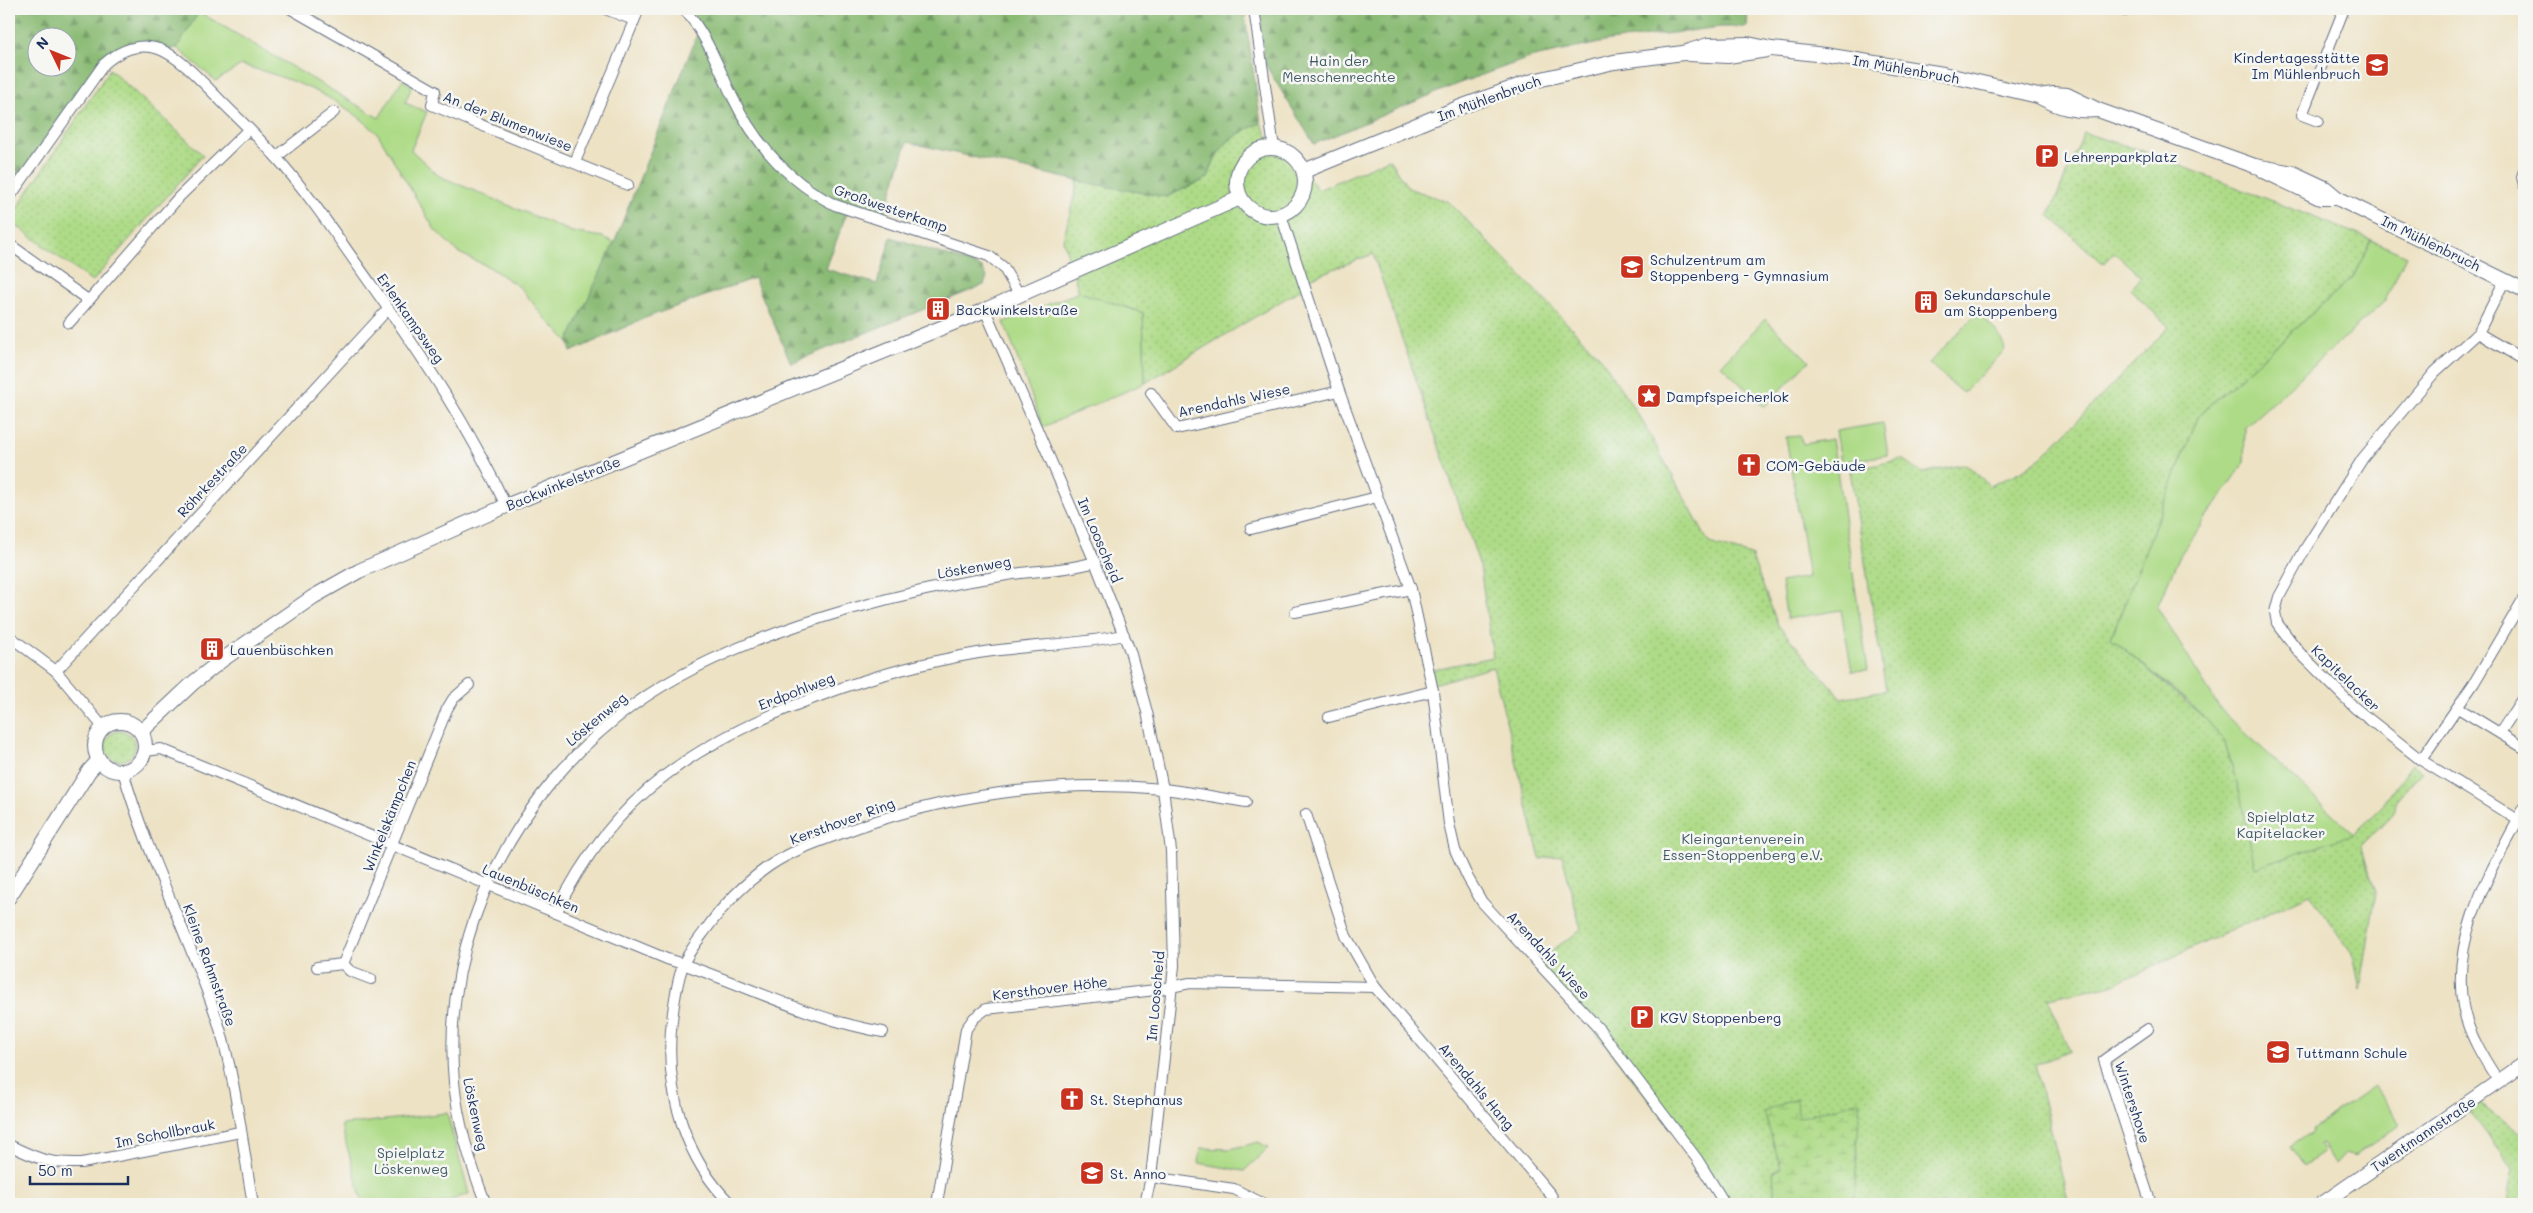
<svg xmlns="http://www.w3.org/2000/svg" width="2533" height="1213" viewBox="0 0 2533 1213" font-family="Mali,sans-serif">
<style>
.grass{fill:url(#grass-dots);stroke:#648572}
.forest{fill:url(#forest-firs);stroke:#527569;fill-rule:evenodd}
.wetland{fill:url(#wetland-marsh);stroke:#648572}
.park{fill:#aedb87;stroke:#648572}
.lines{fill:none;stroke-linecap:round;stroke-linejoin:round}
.street-casing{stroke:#646e82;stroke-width:12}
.secondary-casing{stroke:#646e82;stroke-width:16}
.street{stroke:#fff;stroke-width:10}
.secondary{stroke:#fff;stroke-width:14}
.labels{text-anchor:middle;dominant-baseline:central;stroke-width:5;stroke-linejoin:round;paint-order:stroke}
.poi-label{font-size:14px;fill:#1b2f5e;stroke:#f6f6f2;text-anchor:start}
.park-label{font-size:14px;fill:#405a68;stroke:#f6f6f2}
.street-label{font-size:14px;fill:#1b2f5e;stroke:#f6f6f2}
</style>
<defs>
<pattern id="grass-dots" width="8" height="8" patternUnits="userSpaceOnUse" patternTransform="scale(1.25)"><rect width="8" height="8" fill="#aedb87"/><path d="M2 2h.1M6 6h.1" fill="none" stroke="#95bc77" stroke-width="1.8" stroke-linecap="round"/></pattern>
<pattern id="forest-firs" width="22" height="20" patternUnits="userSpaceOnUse" patternTransform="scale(1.25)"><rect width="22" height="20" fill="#8abb74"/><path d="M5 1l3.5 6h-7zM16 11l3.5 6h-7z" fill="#709862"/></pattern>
<pattern id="wetland-marsh" width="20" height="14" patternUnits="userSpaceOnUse" patternTransform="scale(1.25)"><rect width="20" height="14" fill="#aedb87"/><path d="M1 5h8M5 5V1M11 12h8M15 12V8" fill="none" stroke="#95bc77"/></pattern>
</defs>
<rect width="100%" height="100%" fill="#f6f6f2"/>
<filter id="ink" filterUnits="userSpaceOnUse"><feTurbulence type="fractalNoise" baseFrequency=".02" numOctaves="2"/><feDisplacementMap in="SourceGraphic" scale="10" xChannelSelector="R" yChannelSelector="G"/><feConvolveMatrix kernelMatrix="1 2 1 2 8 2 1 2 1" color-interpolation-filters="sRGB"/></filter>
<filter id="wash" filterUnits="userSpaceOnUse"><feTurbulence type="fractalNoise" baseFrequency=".0096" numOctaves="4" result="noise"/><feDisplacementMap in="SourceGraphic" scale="20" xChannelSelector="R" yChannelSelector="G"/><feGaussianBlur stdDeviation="1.12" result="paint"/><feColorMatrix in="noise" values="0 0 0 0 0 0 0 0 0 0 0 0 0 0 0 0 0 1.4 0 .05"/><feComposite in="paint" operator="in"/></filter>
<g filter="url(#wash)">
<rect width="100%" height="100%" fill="#ede2c4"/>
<g class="grass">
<polygon points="110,69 203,155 92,282 9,220"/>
<path d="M 1261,123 L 1274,148 L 1295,158 L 1318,190 L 1389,159 L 1408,188 L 1449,202 L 1601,358 L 1644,424 L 1709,543 L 1751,555 L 1778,625 L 1841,698 L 1886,690 L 1850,471 L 1902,459 L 1922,473 L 1966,464 L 1990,486 L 2020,472 L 2042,457 L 2169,327 L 2130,289 L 2141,277 L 2114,252 L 2103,264 L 2049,215 L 2084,133 L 2143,151 L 2372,240 L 2353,277 L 2199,415 L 2111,638 L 2207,720 L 2225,742 L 2240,794 L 2354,834 L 2379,810 L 2412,764 L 2422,771 L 2397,801 L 2392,814 L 2361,846 L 2376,892 L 2360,990 L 2354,957 L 2310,894 L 2112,985 L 2048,998 L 2070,1051 L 2035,1065 L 2069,1204 L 1729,1204 L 1720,1189 L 1538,960 L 1581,930 L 1562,855 L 1540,859 L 1493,667 L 1433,684 L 1430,670 L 1493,657 L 1480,566 L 1373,254 L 1302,281 L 1303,288 L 1145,383 L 1143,313 L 1079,292 L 1063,240 L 1078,181 L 1166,197 L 1208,178 C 1217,146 1230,136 1261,123 Z"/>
<circle cx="120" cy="746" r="15"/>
<polygon points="2476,1100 2524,1137 2524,1204 2507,1204 2512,1169 2466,1107"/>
</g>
<g class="forest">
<path d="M 9,9 L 201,9 L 177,48 L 167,50 L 117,49 L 101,60 L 9,191 ZM 38,38 L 68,38 L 68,68 L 38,68 Z"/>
<path d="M 689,9 L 1244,9 L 1261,123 C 1230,136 1217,146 1208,178 L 1166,197 L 1078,181 L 907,142 L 885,214 L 853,204 L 844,220 L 826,269 L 877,284 L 891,237 L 981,267 L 987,277 L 984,285 L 791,363 L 754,278 L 645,318 L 571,352 L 568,341 L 614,243 L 701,25 Z"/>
<polygon points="1258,9 1748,9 1747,27 1720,27 1609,41 1529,58 1457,84 1314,144 1265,64"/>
</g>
<polygon class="wetland" points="1796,1098 1798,1118 1860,1101 1854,1204 1775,1204 1773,1171 1781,1168 1764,1112"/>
<g class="park">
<path d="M 199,12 L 379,118 L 402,80 L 412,86 L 405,103 L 427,112 L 411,150 L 439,176 L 572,232 L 603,237 L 614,243 L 568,341 L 543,316 L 521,288 L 489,267 L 459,253 L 435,230 L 378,134 C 341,97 291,78 241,65 L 216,81 L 177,48 Z"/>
<polygon points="2372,240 2406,256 2384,302 2245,427 2244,464 2180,555 2157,607 2220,709 2354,834 2255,868 2240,794 2225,742 2207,720 2187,701 2111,638 2199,415 2353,277"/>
<polygon points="1079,292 1143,313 1145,383 1043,427 1004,322"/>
<path d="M 1975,315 L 1979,318 L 1981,316 C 1992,326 2002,335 2005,350 L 1965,391 L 1961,392 L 1929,363 Z"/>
<polygon points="1765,319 1809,361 1764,407 1721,365"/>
<polygon points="1883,423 1888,455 1841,462 1836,431"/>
<polygon points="1800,436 1803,444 1832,439 1868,670 1852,671 1841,610 1787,619 1781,582 1809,577 1786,437"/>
<polygon points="2374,1086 2400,1124 2355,1156 2345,1153 2335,1164 2322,1144 2319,1145 2324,1152 2303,1166 2290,1147 2313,1131 2312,1129"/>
<polygon points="447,1113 469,1194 439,1204 363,1204 341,1125"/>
<polygon points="1259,1142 1268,1148 1244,1171 1199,1163 1201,1148 1230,1149"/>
</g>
</g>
<g filter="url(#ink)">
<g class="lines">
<defs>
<g id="street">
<polyline points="291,9 435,91 432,105 628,185"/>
<polyline points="605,9 634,20"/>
<path d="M 684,9 C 706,34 718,66 732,96 C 755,144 788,181 835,205 L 989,256 L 1003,267 L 1019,294"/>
<polyline points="1254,9 1274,148"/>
<polyline points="2120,9 2125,11 2126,9"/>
<polyline points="2318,121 2302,115 2344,9"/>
<polyline points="276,157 334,112"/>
<polyline points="575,162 639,9"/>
<polyline points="2524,171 2522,177 2524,185"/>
<path d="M 9,198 L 104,64 C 119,51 138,42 159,49 C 181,57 206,86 223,103 C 240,120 259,138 276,157 C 311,196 342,244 373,287 C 423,357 470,428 506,506"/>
<polyline points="1281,215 1339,391 1411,589 1433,691 1449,824 1455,850 1468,878 1482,902 1600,1030 1697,1159 1725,1204"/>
<polyline points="9,244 88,300"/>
<polyline points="985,310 1095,562 1130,651 1147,712 1163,789 1171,851 1174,966 1151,1177 1145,1204"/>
<polyline points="69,323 179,197 249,129"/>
<polyline points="2478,333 2524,360"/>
<polyline points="1151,393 1177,429 1339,391"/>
<polyline points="1251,529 1377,497"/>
<polyline points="1295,612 1411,589"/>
<polyline points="9,636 56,671 103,727"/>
<polyline points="56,671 388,309"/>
<polyline points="2458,708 2524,748"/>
<polyline points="1329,717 1433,691"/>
<polyline points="2500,733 2524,696"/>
<path d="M 145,751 L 161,749 L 667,959 C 739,981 807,1019 883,1032"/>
<polyline points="2421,760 2474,683 2524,598"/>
<path d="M 123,771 C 147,856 189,935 217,1019 C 236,1078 242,1143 253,1204"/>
<polyline points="1306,814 1346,936 1375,987 1551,1195 1555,1204"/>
<polyline points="2518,820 2524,808"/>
<path d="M 556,913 C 613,793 701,739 822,695 C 873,676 925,662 978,653 C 1027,645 1077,645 1124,635"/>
<polyline points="343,964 447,709 453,699 469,685"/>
<polyline points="343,964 350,971 371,979"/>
<polyline points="317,967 343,964"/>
<polyline points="2148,1029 2104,1060 2151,1204"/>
<path d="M 2499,1082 C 2484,1059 2468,1034 2463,1006 C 2451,940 2488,876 2518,820 L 2421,760 L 2355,708 L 2299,652 L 2277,623 L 2275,612 L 2279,597 L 2305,549 L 2363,458 L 2435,372 L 2478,333 L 2505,280"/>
<path d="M 9,1145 C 38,1159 49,1164 82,1163 L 240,1132"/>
<polyline points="1151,1177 1234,1189 1264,1204"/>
<path d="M 486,1204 C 471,1166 458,1123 454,1082 C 440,934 517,789 635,704 C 696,660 775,631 847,610 C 899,595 953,583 1007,575 C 1036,570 1066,571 1095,562"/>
<path d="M 731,1204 C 685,1159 666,1093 671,1030 C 673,1009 676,985 683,965 C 688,952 699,939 707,928 C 724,904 745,883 769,866 C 791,851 817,842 842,833 C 943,795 1056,779 1163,789 C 1191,792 1219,798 1246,802"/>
<polyline points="937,1204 966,1029 974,1018 986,1009 1156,990 1190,983 1375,987"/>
</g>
<g id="secondary">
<polyline points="1689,54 1728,56 1767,50"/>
<polyline points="2038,96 2054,94 2067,95 2098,110 2255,166 2293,173 2325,188 2337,198 2524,290"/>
<circle cx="1271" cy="182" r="34"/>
<path d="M 1304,171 L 1463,106 L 1529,82 L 1614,62 L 1683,53 L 1708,45 L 1748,44 L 1772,49 L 1825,55 L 1943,74 L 2038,96 C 2058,107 2075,112 2098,110"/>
<polyline points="2264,171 2320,198 2337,198"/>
<circle cx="120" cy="746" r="25"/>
<polyline points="141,732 193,683 222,660 313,597 359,571 506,506 985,310 1240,198"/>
<polyline points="9,897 89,771 99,760"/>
<polyline points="2322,1204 2524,1064"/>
</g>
</defs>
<use href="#street" class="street-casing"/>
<use href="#secondary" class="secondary-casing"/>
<use href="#street" class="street"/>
<use href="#secondary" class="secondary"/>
</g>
</g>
<defs>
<symbol id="school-square" viewBox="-11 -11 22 22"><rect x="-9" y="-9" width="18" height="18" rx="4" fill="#c8321e" stroke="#f6f6f2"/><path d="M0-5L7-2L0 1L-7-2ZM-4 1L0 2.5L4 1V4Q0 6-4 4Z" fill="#fff"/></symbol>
<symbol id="parking-square" viewBox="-11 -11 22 22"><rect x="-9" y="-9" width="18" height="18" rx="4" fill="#c8321e" stroke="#f6f6f2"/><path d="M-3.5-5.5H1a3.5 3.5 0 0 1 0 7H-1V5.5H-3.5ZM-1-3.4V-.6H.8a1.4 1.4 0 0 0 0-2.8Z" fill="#fff"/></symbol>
<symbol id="building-square" viewBox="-11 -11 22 22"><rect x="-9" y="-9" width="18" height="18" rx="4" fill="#c8321e" stroke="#f6f6f2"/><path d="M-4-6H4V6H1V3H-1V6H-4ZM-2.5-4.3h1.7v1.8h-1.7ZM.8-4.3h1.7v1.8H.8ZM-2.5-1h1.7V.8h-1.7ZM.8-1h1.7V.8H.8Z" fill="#fff"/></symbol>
<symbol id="sight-square" viewBox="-11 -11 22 22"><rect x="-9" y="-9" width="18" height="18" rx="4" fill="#c8321e" stroke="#f6f6f2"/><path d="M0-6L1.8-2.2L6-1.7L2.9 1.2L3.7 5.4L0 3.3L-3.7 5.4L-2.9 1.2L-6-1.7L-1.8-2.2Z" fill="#fff"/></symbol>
<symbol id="church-square" viewBox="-11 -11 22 22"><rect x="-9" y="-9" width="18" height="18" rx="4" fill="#c8321e" stroke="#f6f6f2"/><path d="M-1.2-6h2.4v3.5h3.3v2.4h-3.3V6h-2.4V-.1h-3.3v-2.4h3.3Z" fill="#fff"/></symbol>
</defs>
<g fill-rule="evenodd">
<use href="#school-square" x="2363" y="51" width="28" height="28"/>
<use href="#parking-square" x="2033" y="142" width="28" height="28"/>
<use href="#school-square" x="1618" y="253" width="28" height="28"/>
<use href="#building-square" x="1912" y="288" width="28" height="28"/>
<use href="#building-square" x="924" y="295" width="28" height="28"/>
<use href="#sight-square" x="1635" y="382" width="28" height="28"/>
<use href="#church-square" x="1735" y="451" width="28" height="28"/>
<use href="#building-square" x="198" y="635" width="28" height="28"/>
<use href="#parking-square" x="1628" y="1003" width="28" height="28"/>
<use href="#school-square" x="2264" y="1038" width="28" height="28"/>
<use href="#church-square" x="1058" y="1085" width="28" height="28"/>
<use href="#school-square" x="1078" y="1159" width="28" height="28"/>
</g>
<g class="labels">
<g class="poi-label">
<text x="2360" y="57" text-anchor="end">Kindertagesstätte<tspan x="2360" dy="16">Im Mühlenbruch</tspan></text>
<text x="2064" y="156">Lehrerparkplatz</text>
<text x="1650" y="259">Schulzentrum am<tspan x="1650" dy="16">Stoppenberg - Gymnasium</tspan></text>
<text x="1944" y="294">Sekundarschule<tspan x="1944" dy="16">am Stoppenberg</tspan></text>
<text x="956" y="309">Backwinkelstraße</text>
<text x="1666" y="396">Dampfspeicherlok</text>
<text x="1766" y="465">COM-Gebäude</text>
<text x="230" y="649">Lauenbüschken</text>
<text x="1660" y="1017">KGV Stoppenberg</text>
<text x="2296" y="1052">Tuttmann Schule</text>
<text x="1090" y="1099">St. Stephanus</text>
<text x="1110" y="1173">St. Anno</text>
</g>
<g class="park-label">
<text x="1339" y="60">Hain der<tspan x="1339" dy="16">Menschenrechte</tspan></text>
<text x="2281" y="816">Spielplatz<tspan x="2281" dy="16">Kapitelacker</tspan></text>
<text x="1743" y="838">Kleingartenverein<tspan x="1743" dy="16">Essen-Stoppenberg e.V.</tspan></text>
<text x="411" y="1152">Spielplatz<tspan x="411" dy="16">Löskenweg</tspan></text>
</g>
<g class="street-label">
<text transform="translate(1906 69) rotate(10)">Im Mühlenbruch</text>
<text transform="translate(1489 98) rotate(-20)">Im Mühlenbruch</text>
<text transform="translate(508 121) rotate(22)">An der Blumenwiese</text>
<text transform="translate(891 208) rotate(19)">Großwesterkamp</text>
<text transform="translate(2431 243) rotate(26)">Im Mühlenbruch</text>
<text transform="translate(411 318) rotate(55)">Erlenkampsweg</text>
<text transform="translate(1234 400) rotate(-12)">Arendahls Wiese</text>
<text transform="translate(212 480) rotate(-47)">Röhrkestraße</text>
<text transform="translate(563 483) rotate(-22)">Backwinkelstraße</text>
<text transform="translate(1100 540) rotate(67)">Im Looscheid</text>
<text transform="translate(974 567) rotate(-10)">Löskenweg</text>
<text transform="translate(2346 678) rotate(44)">Kapitelacker</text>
<text transform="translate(796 691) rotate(-21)">Erdpohlweg</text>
<text transform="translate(596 719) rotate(-40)">Löskenweg</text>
<text transform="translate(389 816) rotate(-68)">Winkelskämpchen</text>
<text transform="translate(842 821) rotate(-20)">Kersthover Ring</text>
<text transform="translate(531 888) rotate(23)">Lauenbüschken</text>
<text transform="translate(1549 955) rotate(47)">Arendahls Wiese</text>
<text transform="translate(210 965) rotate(70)">Kleine Rahmstraße</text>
<text transform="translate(1050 988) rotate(-7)">Kersthover Höhe</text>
<text transform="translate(1155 996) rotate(-85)">Im Looscheid</text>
<text transform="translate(1477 1086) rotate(50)">Arendahls Hang</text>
<text transform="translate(2133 1102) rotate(72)">Wintershove</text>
<text transform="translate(476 1114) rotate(78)">Löskenweg</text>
<text transform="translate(165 1133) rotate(-11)">Im Schollbrauk</text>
<text transform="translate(2423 1134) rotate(-34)">Twentmannstraße</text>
</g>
</g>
<rect width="2533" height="1213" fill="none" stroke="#f6f6f2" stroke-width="30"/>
<g transform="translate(52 52) rotate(313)"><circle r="24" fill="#f6f6f2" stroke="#9ea6b7"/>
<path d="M0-4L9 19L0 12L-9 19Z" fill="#c8321e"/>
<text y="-8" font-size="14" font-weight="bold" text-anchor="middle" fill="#1b2f5e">N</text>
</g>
<path d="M30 1176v8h98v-8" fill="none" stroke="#1b2f5e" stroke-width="2.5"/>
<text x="38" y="1176" font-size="15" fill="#1b2f5e" stroke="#f6f6f2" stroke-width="4" paint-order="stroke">50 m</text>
</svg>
